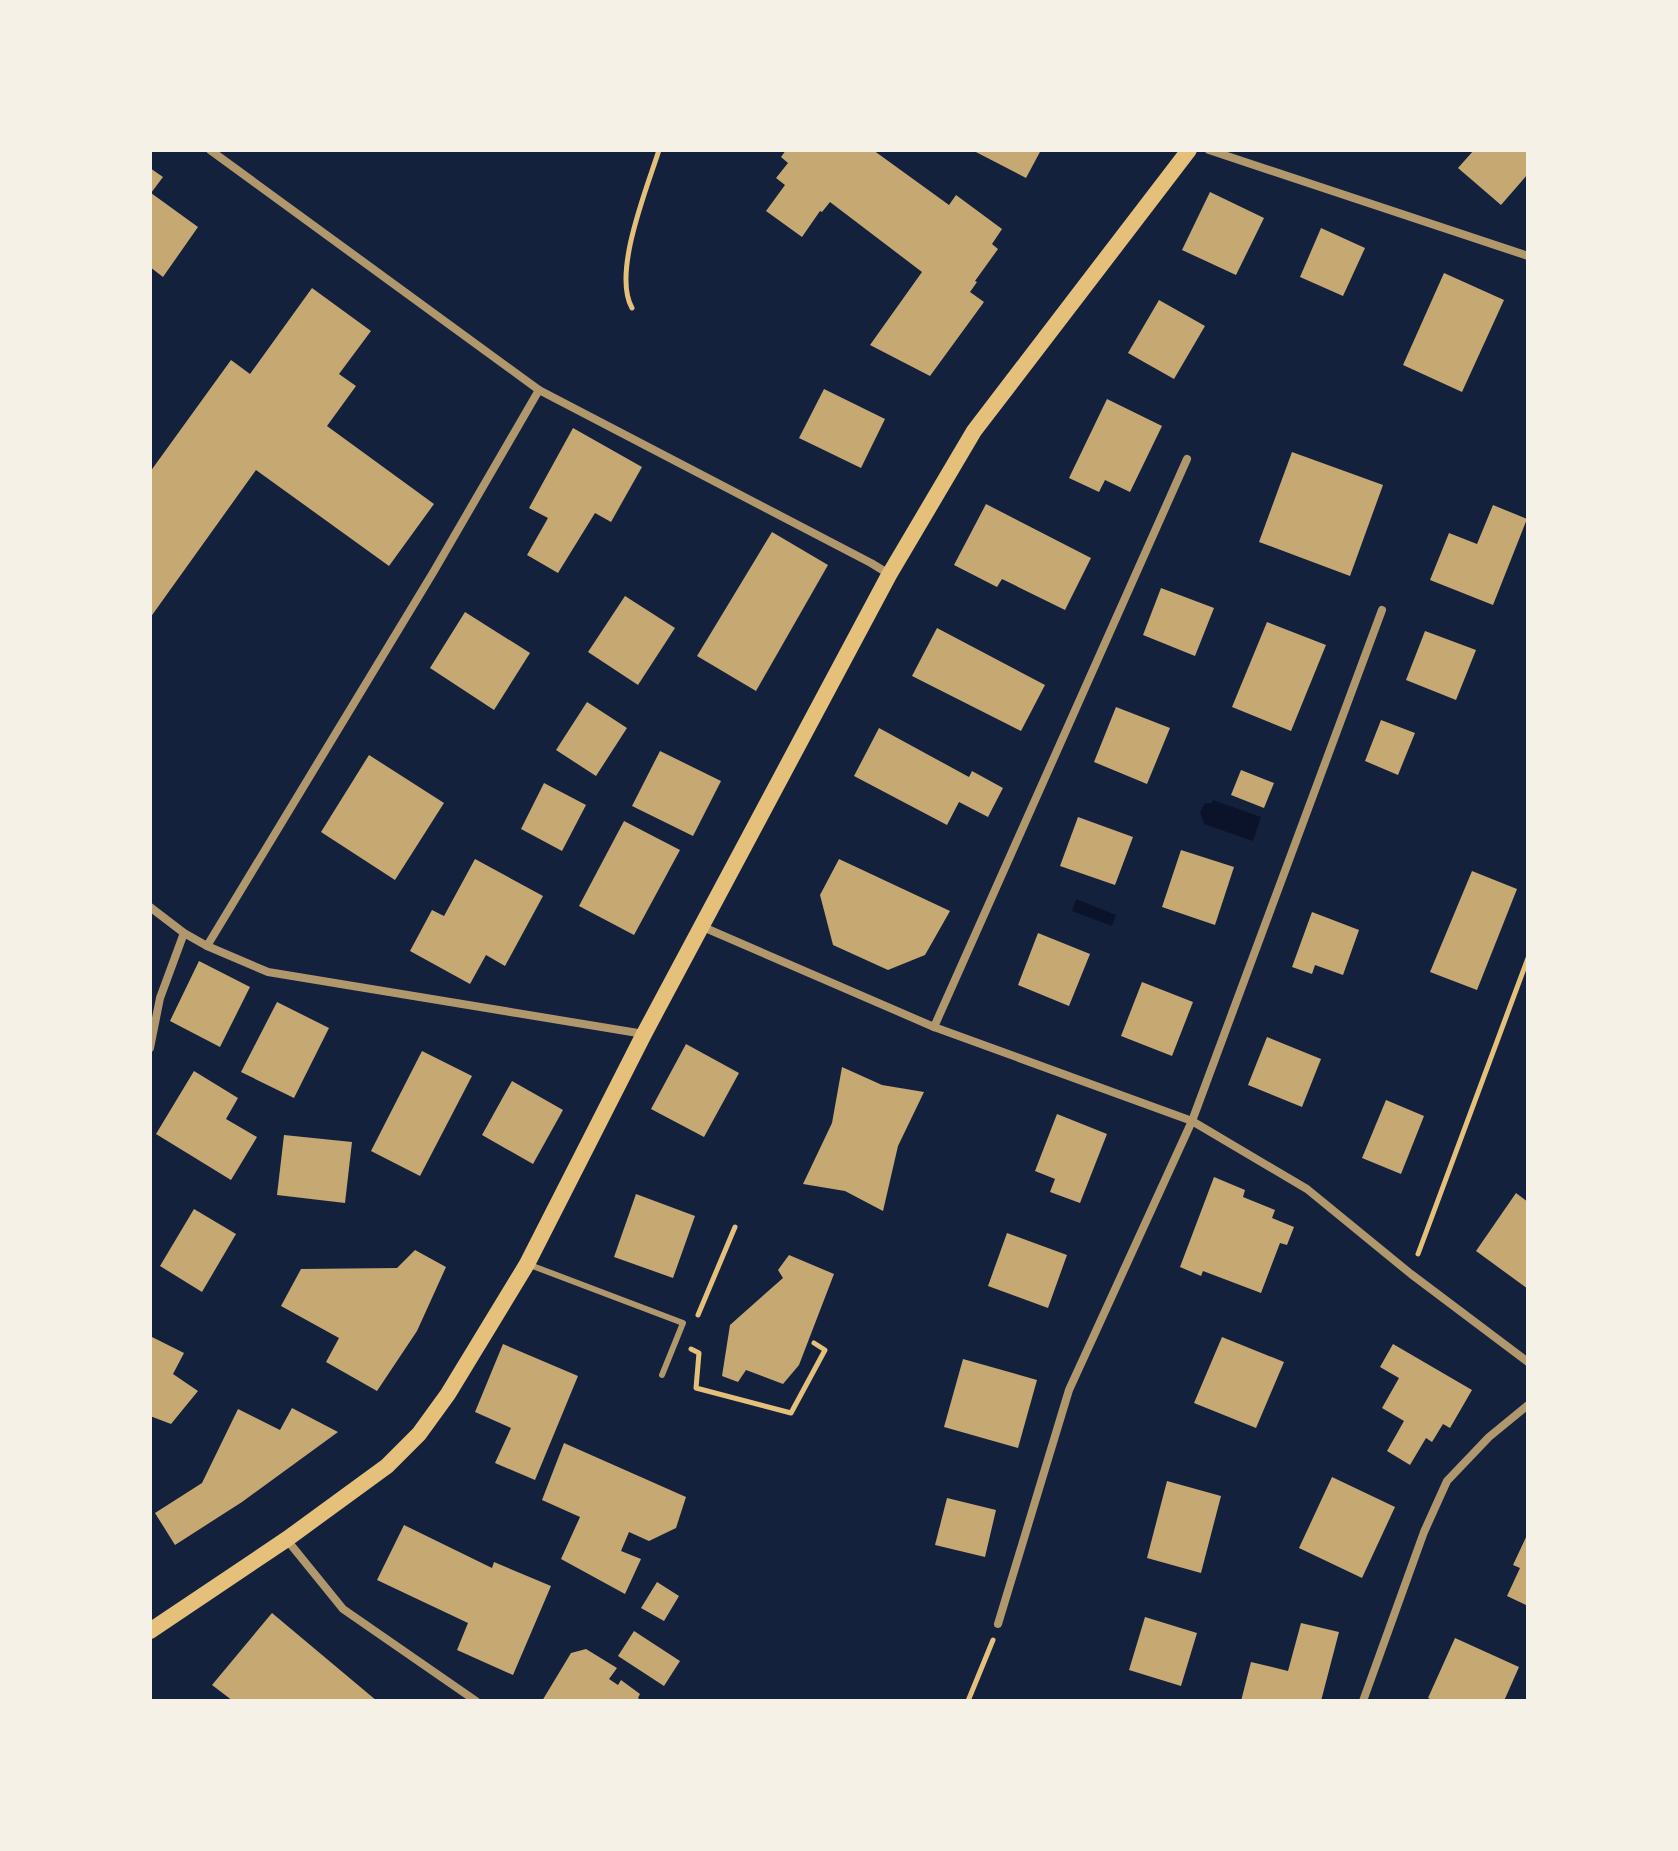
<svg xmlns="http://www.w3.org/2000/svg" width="1678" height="1851" viewBox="0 0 1678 1851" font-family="'PT Serif',serif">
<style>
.water{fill:#0b132b}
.building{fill:#c6a872}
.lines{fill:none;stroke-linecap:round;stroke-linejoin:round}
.path{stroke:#e5c07b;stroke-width:5}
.service{stroke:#b1986c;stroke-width:6}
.minor{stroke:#b1986c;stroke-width:8}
.secondary{stroke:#e5c07b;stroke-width:16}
</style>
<rect width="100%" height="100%" fill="#14213d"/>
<g class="water">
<polygon points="1213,800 1261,817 1253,841 1204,824 1200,812 1205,803 1212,803"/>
<polygon points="1076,899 1116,915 1112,926 1072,911"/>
</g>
<g class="building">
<polygon points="786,150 873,150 949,205 956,195 1002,229 992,244 998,249 975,281 977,282 970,292 984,302 930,376 870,345 922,272 830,202 822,212 820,211 802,237 766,211 785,185 776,178 788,163 781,157"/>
<polygon points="972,150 1041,150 1026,178"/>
<polygon points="1474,150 1528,150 1528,174 1501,205 1458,168"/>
<polygon points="150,168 163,177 151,193 198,227 163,277 150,267"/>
<polygon points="1210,192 1264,218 1236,275 1182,250"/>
<polygon points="1321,228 1365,248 1343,296 1300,277"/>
<polygon points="1444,273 1504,300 1462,392 1403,365"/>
<polygon points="312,288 371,331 339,374 356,386 327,426 434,504 389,566 256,470 150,618 150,472 231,360 250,374"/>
<polygon points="1159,300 1205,326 1174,379 1128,353"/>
<polygon points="824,389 885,419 861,468 799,438"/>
<polygon points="1107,399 1162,426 1130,492 1105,480 1099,492 1069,478"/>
<polygon points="573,428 642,467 611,522 595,513 558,573 527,555 548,518 529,508"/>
<polygon points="1292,452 1383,485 1350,576 1259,542"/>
<polygon points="986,504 1091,558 1065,610 1002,579 997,587 954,565"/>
<polygon points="1493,505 1527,519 1493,605 1430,580 1449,533 1477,544"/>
<polygon points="772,532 828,565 756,691 697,656"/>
<polygon points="1161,588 1214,608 1195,656 1143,635"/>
<polygon points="625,596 675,628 638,685 588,652"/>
<polygon points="465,612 530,653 494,710 430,668"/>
<polygon points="1267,622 1326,645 1291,731 1232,707"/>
<polygon points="937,628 1045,685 1021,731 912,676"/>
<polygon points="1425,631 1476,650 1456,700 1406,680"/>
<polygon points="587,702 627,728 596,776 556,750"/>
<polygon points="1116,707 1170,728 1147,784 1094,762"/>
<polygon points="1381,720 1415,733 1398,775 1365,761"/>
<polygon points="879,728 969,777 972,771 1003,788 988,817 959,802 947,825 854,776"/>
<polygon points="660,751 721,781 693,836 632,806"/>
<polygon points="369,755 444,803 395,880 321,832"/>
<polygon points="1241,770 1274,783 1264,808 1231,795"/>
<polygon points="544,783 586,805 562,851 521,829"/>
<polygon points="1078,817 1133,837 1115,885 1060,866"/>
<polygon points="624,821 680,850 634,935 579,906"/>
<polygon points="1181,850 1234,867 1215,925 1162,907"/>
<polygon points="475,859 543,896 505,966 486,955 470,984 410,951 432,910 444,916"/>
<polygon points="839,859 950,911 925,955 888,970 833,945 820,895"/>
<polygon points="1472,871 1517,889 1477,990 1430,972"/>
<polygon points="1312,912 1359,930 1343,975 1315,965 1312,974 1292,967"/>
<polygon points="1038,933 1090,954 1069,1006 1018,985"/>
<polygon points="199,961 250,987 220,1047 170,1021"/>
<polygon points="1142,982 1193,1002 1172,1056 1121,1036"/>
<polygon points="277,1002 329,1028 294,1098 241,1072"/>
<polygon points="1267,1037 1321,1059 1302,1107 1248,1085"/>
<polygon points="686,1044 739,1073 704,1137 651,1109"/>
<polygon points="422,1051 472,1076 420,1176 371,1151"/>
<polygon points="842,1067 882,1085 924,1092 898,1146 883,1211 845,1191 803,1184 832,1123"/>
<polygon points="194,1071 238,1098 226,1119 257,1137 231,1180 156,1134"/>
<polygon points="512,1081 563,1110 533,1164 482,1135"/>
<polygon points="1386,1100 1424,1116 1401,1174 1362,1158"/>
<polygon points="1057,1114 1107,1134 1080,1203 1050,1192 1055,1179 1035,1171"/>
<polygon points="284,1135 352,1142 345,1203 277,1195"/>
<polygon points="1214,1177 1245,1190 1243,1197 1275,1210 1272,1218 1294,1227 1287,1245 1280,1243 1261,1293 1203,1271 1201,1276 1180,1267"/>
<polygon points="1516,1193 1528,1202 1528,1289 1476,1251"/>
<polygon points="636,1194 695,1216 673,1278 614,1257"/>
<polygon points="194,1209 236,1234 202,1292 160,1266"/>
<polygon points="1007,1233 1067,1255 1048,1308 988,1286"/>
<polygon points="415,1250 446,1267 417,1331 377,1391 326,1362 339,1338 281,1306 301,1269 397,1268"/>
<polygon points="789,1255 834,1274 799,1365 783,1384 746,1370 738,1382 722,1376 730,1325 783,1278 778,1270"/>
<polygon points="150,1336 184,1353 173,1374 198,1391 171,1424 150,1416"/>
<polygon points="1222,1337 1284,1362 1256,1428 1194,1403"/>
<polygon points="503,1344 578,1376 535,1480 495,1463 511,1428 475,1412"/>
<polygon points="1393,1344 1472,1390 1450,1428 1443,1424 1432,1442 1426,1438 1410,1465 1387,1451 1404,1421 1382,1408 1399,1378 1380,1367"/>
<polygon points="963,1359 1037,1380 1018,1448 944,1427"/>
<polygon points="292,1408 338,1432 242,1502 175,1545 155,1513 202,1483 238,1409 280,1430"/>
<polygon points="564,1443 686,1497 676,1528 649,1541 629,1532 621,1551 641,1559 625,1594 561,1559 580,1517 542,1500"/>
<polygon points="1332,1477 1395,1507 1362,1578 1299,1548"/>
<polygon points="1167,1481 1221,1496 1201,1573 1147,1558"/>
<polygon points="947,1498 996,1510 985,1557 935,1545"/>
<polygon points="404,1525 492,1568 494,1562 551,1586 513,1675 457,1650 468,1623 377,1580"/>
<polygon points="1528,1533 1528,1606 1507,1596 1520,1568 1513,1565"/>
<polygon points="657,1582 679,1596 664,1621 641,1608"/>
<polygon points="272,1613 377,1701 233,1701 212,1685"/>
<polygon points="1145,1617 1197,1633 1181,1686 1129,1670"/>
<polygon points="1301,1623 1339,1632 1321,1701 1241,1701 1251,1662 1288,1671"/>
<polygon points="634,1631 680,1661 664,1686 618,1656"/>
<polygon points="1455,1638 1519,1667 1504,1701 1435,1701 1428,1698"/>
<polygon points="586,1649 617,1668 609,1679 618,1685 621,1680 640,1694 638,1698 642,1701 542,1701 571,1653"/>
</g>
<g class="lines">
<g class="path">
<path d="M 632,308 C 612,273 647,188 659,150"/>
<polyline points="1418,1254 1528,958"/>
<polyline points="698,1315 735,1227"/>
<polyline points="691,1349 699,1353 696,1388 791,1413 825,1350 814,1343"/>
<polyline points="968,1701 993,1640"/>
</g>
<polyline class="service" points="530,1265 683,1323 662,1375"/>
<g class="minor">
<polyline points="210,150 539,390 871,563 889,574"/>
<polyline points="1209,150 1528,256"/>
<polyline points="150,907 184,933 207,946 268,972 644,1034"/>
<polyline points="703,927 934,1027 1192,1121 1307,1189 1411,1274 1528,1362"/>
<polyline points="207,946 434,571 539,390"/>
<polyline points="934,1027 1187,459"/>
<polyline points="150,1048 160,998 184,933"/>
<polyline points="287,1540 343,1609 476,1701"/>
<polyline points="998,1624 1069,1390 1192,1121 1382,610"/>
<polyline points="1363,1701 1424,1532 1447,1481 1489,1437 1528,1405"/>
</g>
<polyline class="secondary" points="150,1631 287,1539 387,1466 419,1434 448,1394 527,1264 644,1034 889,575 974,431 1189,150"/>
</g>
<rect width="1678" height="1851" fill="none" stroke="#f6f1e7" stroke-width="304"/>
</svg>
